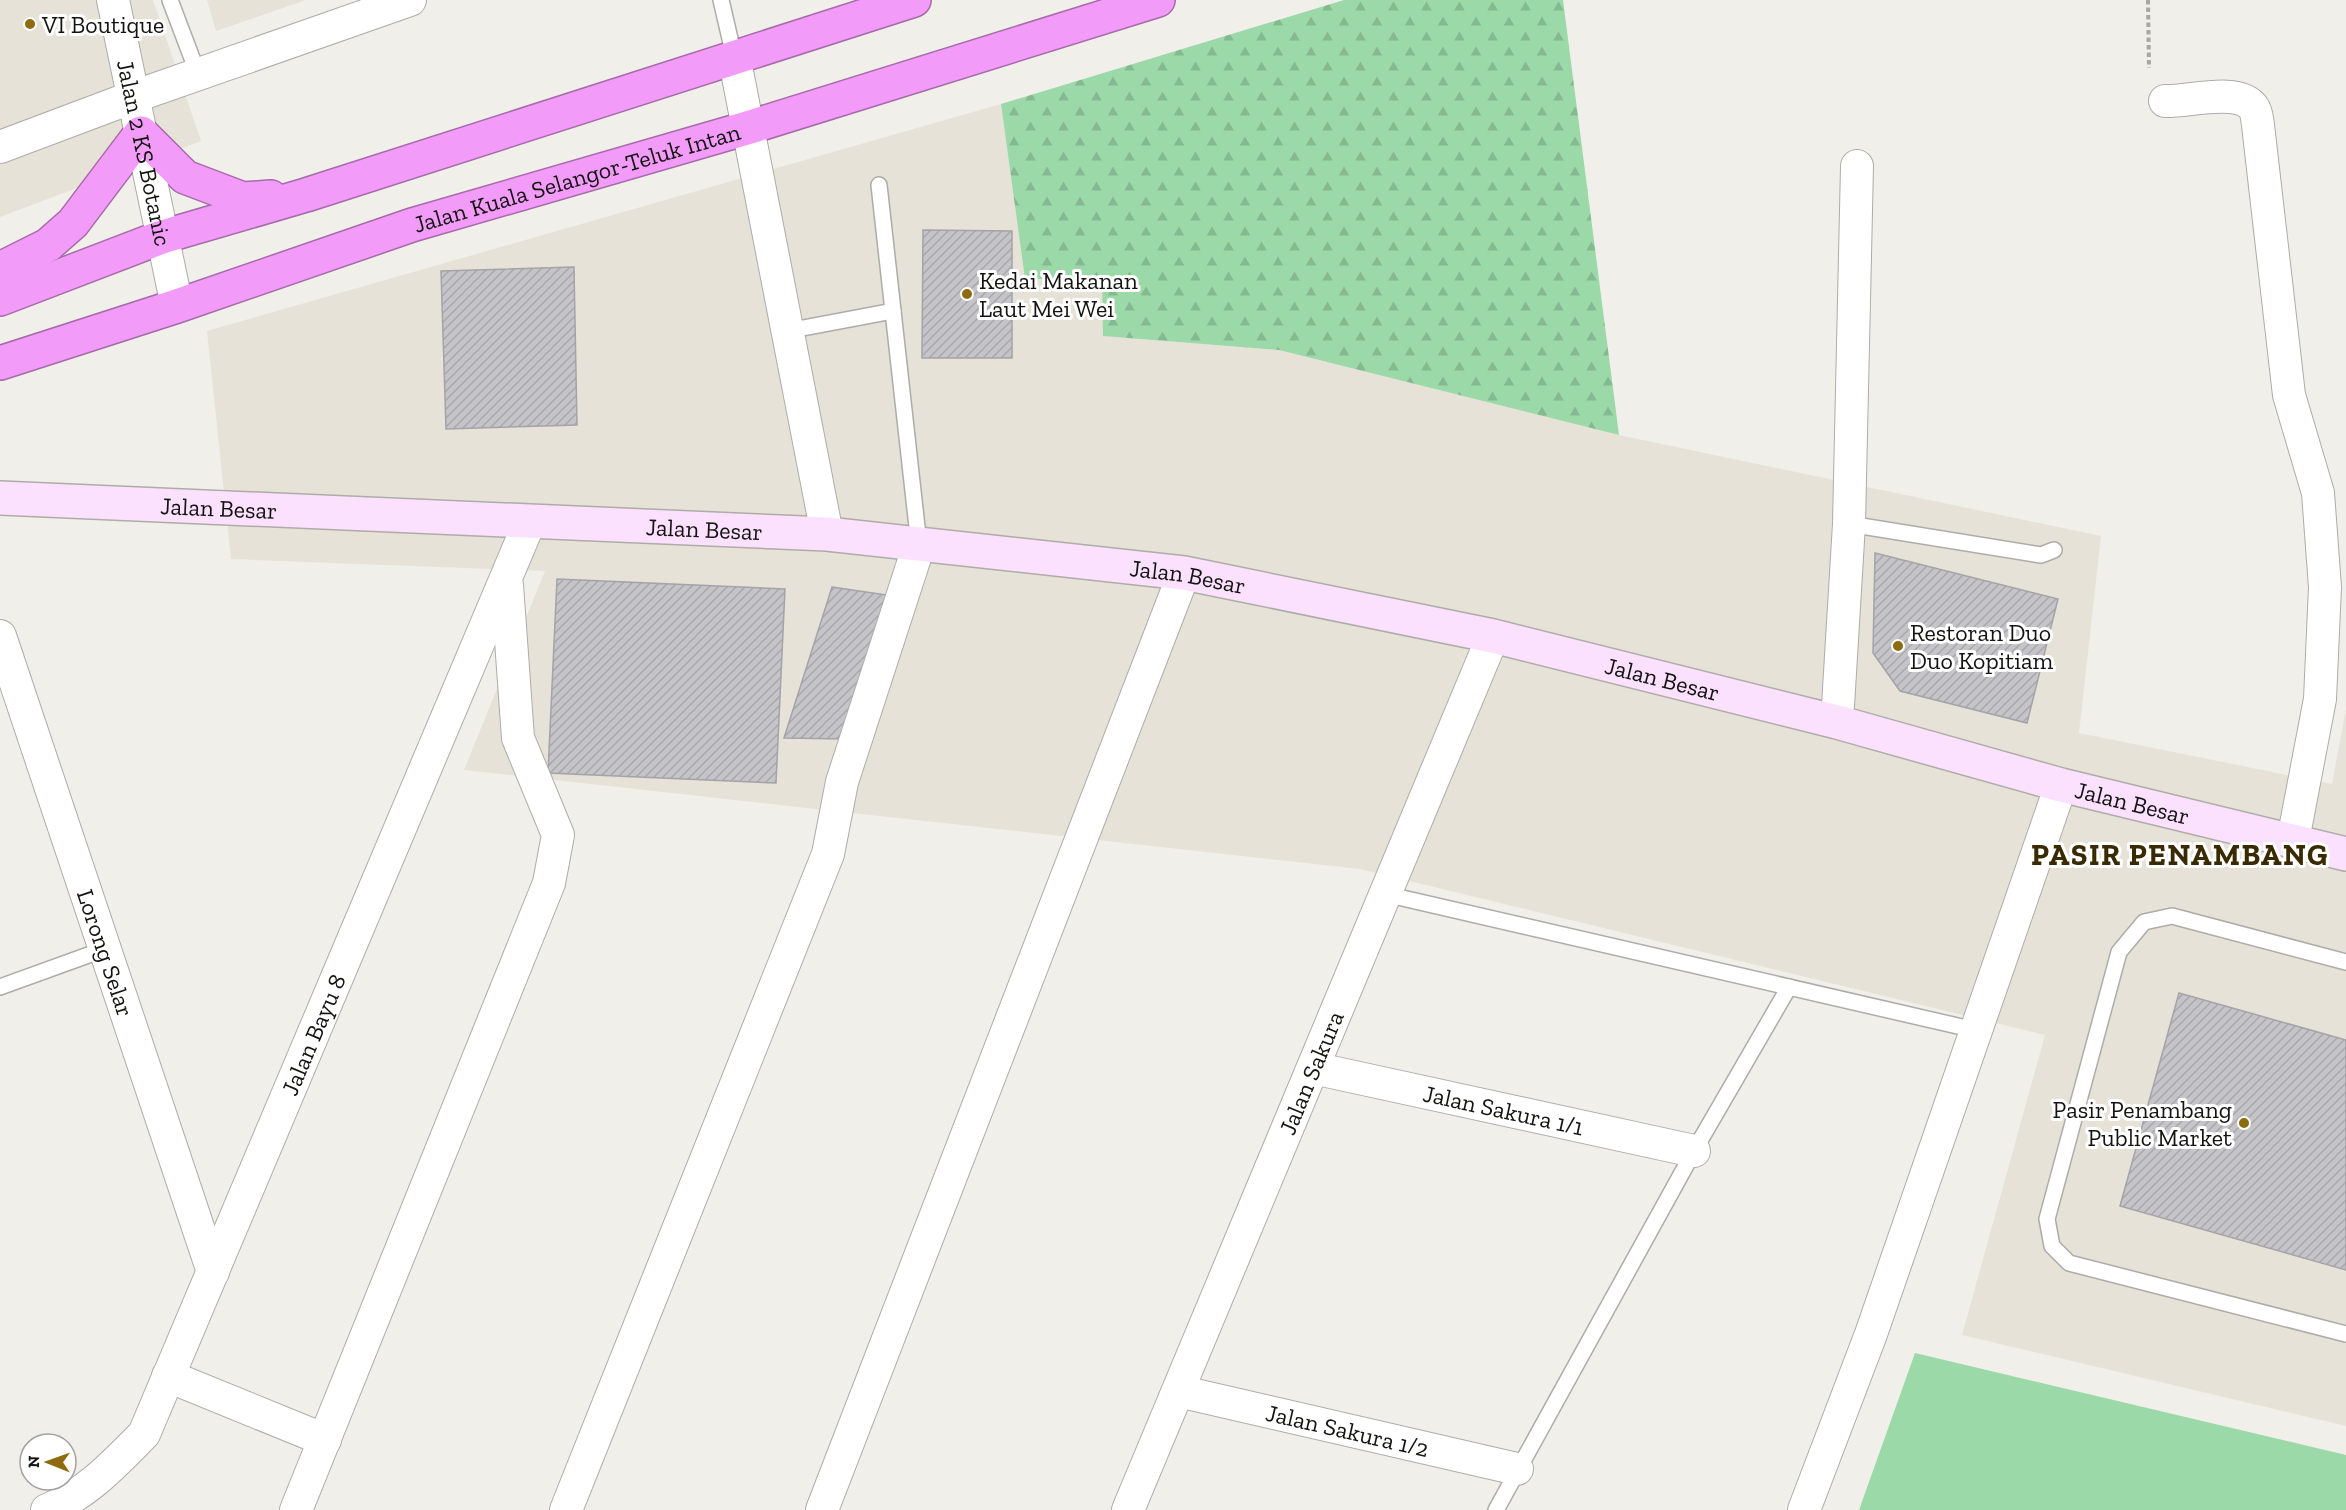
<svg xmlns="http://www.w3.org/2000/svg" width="2346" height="1510" viewBox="0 0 2346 1510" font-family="'Zilla Slab',serif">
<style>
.built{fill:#e7e2d7}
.green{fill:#9bd9a9}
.forest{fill:url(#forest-firs)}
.building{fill:url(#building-hatch);stroke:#a4a3a7;stroke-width:1.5}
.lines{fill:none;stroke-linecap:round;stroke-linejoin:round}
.lane-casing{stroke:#aeaca8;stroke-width:18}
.street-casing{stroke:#aeaca8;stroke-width:34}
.secondary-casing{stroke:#aeaca8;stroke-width:36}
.highway-casing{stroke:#a56ba8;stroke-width:36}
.path{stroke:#a7a7a3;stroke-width:4;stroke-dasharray:4.5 3;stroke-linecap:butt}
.lane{stroke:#fff;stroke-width:15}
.street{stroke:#fff;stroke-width:32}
.secondary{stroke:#fbe1fd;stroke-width:33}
.highway{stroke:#f39bf9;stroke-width:33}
.poi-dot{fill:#8e6b0e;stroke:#fff;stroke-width:2}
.labels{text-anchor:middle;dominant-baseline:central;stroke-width:6;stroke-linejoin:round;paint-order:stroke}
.poi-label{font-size:24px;fill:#131311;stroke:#fff;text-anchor:start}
.street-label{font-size:24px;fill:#131311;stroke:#fff}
.district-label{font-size:30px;font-weight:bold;letter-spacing:1.5px;fill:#3a2a01;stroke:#fff}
</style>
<defs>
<pattern id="forest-firs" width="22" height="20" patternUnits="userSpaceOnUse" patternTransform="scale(1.5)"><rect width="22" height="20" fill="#9bd9a9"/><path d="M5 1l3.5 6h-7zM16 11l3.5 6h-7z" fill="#85b990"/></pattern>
<pattern id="building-hatch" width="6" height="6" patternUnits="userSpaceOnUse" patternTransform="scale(1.5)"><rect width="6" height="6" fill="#c5c5c9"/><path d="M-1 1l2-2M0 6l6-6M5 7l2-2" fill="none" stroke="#a8a8ac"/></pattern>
</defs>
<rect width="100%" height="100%" fill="#f0efea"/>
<g class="built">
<polygon points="0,0 153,0 201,141 0,217"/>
<polygon points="207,0 306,0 216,31"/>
<polygon points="1001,104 1025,279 1102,279 1104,336 1279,350 1619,435 2101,536 2079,733 2332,784 2346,709 2346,1426 1962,1335 2045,1035 1360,869 464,770 545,571 231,559 207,331"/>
</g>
<polygon class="green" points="1915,1353 2346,1455 2346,1510 1859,1510"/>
<polygon class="forest" points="1344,0 1563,0 1619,435 1279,350 1103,336 1102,279 1025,279 1001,104"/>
<g class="building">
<polygon points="923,230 1012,231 1012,358 922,358"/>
<polygon points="574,267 577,425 446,429 441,271"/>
<polygon points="1875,553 2058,599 2027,723 1900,691 1873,653"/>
<polygon points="557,579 785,589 776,783 548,773"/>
<polygon points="832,587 894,596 846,739 784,738"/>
<polygon points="2179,993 2346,1040 2346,1270 2120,1206"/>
</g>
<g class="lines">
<defs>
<g id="lane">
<polyline points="170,0 198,74"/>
<polyline points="721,0 734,56"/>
<polyline points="879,185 919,545"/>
<polyline points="787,331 893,311"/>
<polyline points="1849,524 2041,555 2054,550"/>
<polyline points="1385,894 1975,1030"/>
<polyline points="2346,962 2172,916 2144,922 2119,952 2047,1219 2052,1246 2069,1263 2346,1334"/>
<polyline points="0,987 105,949"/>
<polyline points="1496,1510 1694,1151 1789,987"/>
</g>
<g id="street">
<path id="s1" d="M 113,0 L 177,306"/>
<polyline points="734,56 827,534"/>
<path d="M 2165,101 C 2188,102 2238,87 2253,107 C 2257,112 2257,119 2258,125 L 2289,395 L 2318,493 L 2325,587 L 2320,699 L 2293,840"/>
<polyline points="0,147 133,97 410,0"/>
<path id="s2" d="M 0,636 L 213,1272"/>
<polyline points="1837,722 1849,524 1857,166"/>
<path id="s3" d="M 1313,1068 L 1694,1151"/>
<polyline points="168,1376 325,1440"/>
<path id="s4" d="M 1178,1391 L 1517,1469"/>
<path id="s5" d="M 47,1510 C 86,1495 115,1463 144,1434 L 530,521"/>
<polyline points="296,1510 549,883 558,835 518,738 507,585"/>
<polyline points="566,1510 828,854 842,782 919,545"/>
<polyline points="822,1510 1184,573"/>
<path id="s6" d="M 1128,1510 L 1493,636"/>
<polyline points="1804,1510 1871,1334 2061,785"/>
</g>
<g id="secondary">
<path id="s7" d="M 0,498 L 827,534 L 1184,573 L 1493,636 L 1837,722 L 2061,785 L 2346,854"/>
</g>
<g id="highway">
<polyline points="0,269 48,245 73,223 141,133 185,177 243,199 271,197"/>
<polyline points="0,299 162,237 306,195 914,0"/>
<path id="s8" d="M 0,363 L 177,306 L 412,225 L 747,128 L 1158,0"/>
</g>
</defs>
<use href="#lane" class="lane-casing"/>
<use href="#street" class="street-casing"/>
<use href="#secondary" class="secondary-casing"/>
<use href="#highway" class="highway-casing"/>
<polyline class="path" points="2148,0 2149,68"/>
<use href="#lane" class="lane"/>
<use href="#street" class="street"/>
<use href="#secondary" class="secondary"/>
<use href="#highway" class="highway"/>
</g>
<g class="poi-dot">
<circle cx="30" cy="24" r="6"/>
<circle cx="967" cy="294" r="6"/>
<circle cx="1898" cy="646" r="6"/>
<circle cx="2244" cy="1123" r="6"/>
</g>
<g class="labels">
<g class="poi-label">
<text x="42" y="24">VI Boutique</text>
<text x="979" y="280">Kedai Makanan<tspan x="979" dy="28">Laut Mei Wei</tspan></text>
<text x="1910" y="632">Restoran Duo<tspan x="1910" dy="28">Duo Kopitiam</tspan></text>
<text x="2232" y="1109" text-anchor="end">Pasir Penambang<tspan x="2232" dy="28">Public Market</tspan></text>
</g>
<g class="street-label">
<text stroke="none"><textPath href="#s1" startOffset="156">Jalan 2 KS Botanic</textPath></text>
<text stroke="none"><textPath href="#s8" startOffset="606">Jalan Kuala Selangor-Teluk Intan</textPath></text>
<text stroke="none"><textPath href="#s7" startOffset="219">Jalan Besar</textPath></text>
<text stroke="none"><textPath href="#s7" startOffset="705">Jalan Besar</textPath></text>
<text stroke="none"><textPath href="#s7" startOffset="1191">Jalan Besar</textPath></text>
<text stroke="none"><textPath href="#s7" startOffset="1677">Jalan Besar</textPath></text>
<text stroke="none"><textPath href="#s7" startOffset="2163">Jalan Besar</textPath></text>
<text stroke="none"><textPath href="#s2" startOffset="334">Lorong Selar</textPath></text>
<text stroke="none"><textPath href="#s5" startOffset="558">Jalan Bayu 8</textPath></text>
<text stroke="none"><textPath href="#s6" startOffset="474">Jalan Sakura</textPath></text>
<text stroke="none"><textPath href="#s3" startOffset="195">Jalan Sakura 1/1</textPath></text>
<text stroke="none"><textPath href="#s4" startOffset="174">Jalan Sakura 1/2</textPath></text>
</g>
<g class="district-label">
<text x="2180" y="855">PASIR PENAMBANG</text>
</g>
</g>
<g transform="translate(48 1462) rotate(271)"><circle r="28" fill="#ffffff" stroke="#a1a1a0" stroke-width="1.5"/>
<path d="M0-4.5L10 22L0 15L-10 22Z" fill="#8e6b0e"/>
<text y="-9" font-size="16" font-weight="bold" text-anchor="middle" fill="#131311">N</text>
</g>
</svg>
